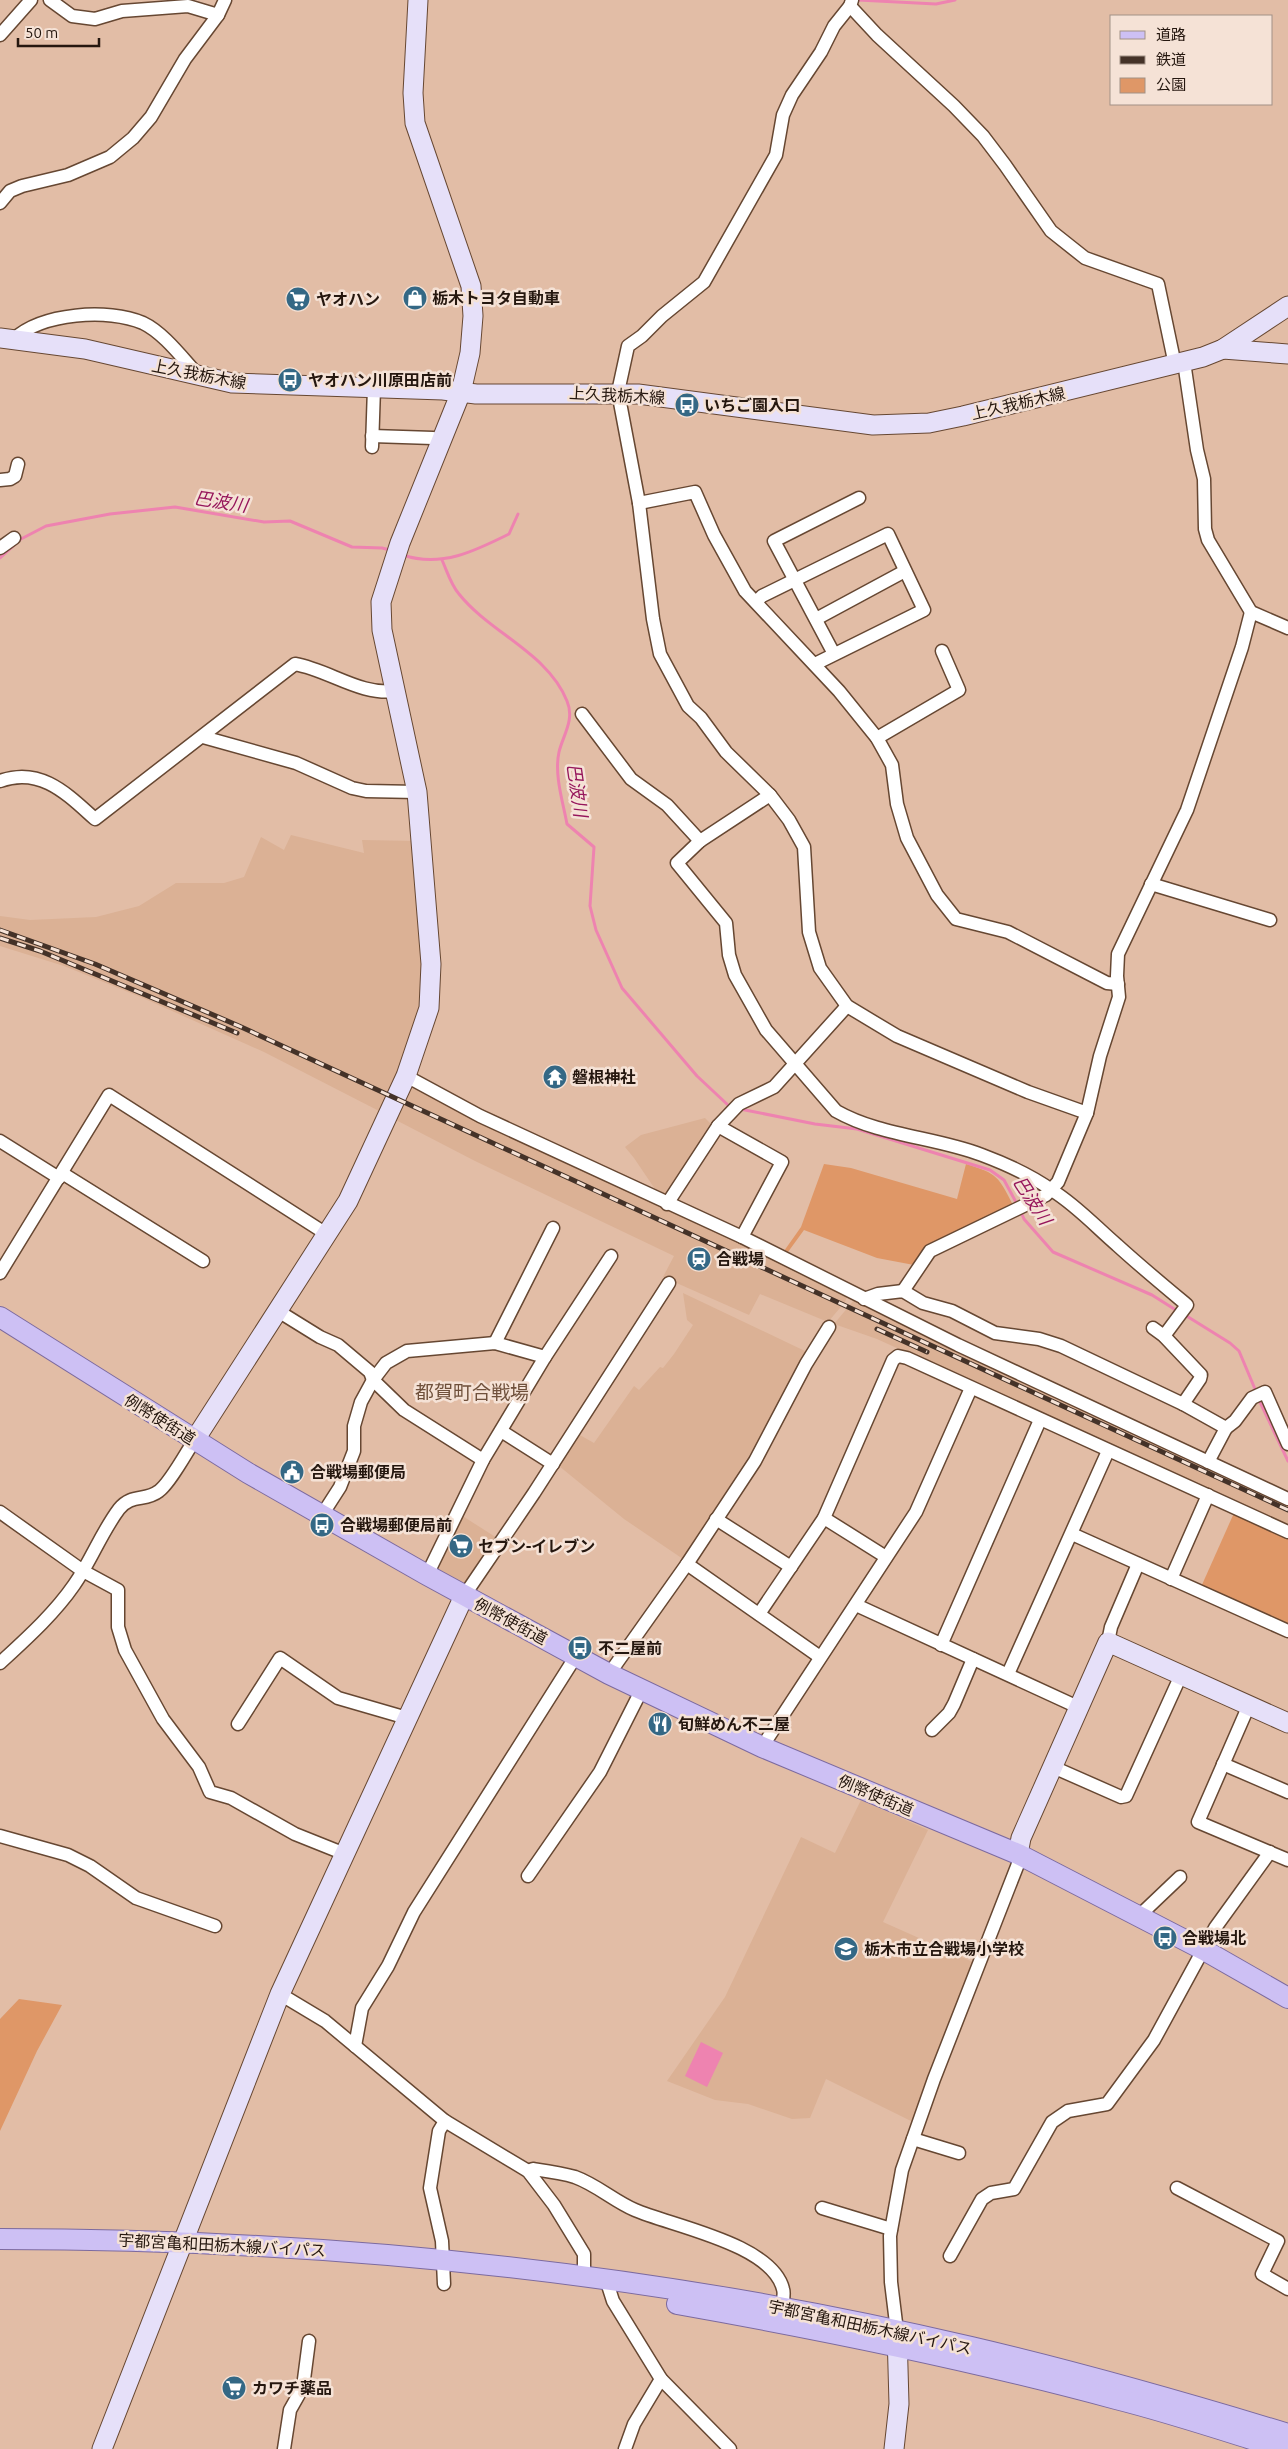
<svg xmlns="http://www.w3.org/2000/svg" width="1288" height="2449" viewBox="0 0 1288 2449" font-family="Ubuntu,'Noto Sans JP',sans-serif">
<style>
.built{fill:#dbb195}
.green{fill:#df9767}
.water{fill:#ee83b0}
.lines{fill:none;stroke-linecap:round;stroke-linejoin:round}
.stream{stroke:#ee83b0;stroke-width:3}
.street-casing{stroke:#664732;stroke-width:15}
.secondary-casing{stroke:#664732;stroke-width:21}
.primary-casing{stroke:#7c6a9f;stroke-width:22}
.street{stroke:#fff;stroke-width:12}
.secondary{stroke:#e6e0f9;stroke-width:19}
.primary{stroke:#cdc0f4;stroke-width:20}
.rail-casing{stroke:#443228;stroke-width:5}
.rail{stroke:#f5e2d6;stroke-width:3;stroke-dasharray:9;stroke-linecap:butt}
.labels{text-anchor:middle;dominant-baseline:central;stroke-width:5;stroke-linejoin:round;paint-order:stroke}
.poi-label{font-size:16px;font-weight:bold;fill:#25170f;stroke:#f5e2d6;text-anchor:start}
.street-label{font-size:16px;fill:#25170f;stroke:#f5e2d6}
.water-label{font-size:18px;font-style:italic;fill:#96165b;stroke:#f5e2d6}
.quarter-label{font-size:19px;fill:#6f503b;stroke:#f5e2d6}
</style>
<rect width="100%" height="100%" fill="#e2bda6"/>
<g class="built">
<polygon points="291,835 364,853 362,840 417,841 423,938 422,1006 383,1113 264,1052 143,998 64,966 0,946 0,916 30,920 96,917 139,906 176,883 224,883 244,877 261,837 284,850"/>
<polygon points="413,1086 465,1114 848,1294 845,1302 828,1322 760,1294 749,1315 663,1277 674,1256 475,1161 392,1118 408,1088"/>
<polygon points="705,1118 714,1127 665,1197 659,1195 634,1158 625,1147 641,1135"/>
<polygon points="683,1293 805,1351 806,1355 750,1454 683,1559 624,1519 559,1466 578,1434 594,1443 634,1386 639,1390 660,1367 663,1368 674,1354 693,1325 687,1320"/>
<polygon points="854,1300 1288,1504 1288,1526 877,1339 834,1324"/>
<polygon points="461,1515 497,1538 464,1589 433,1572"/>
<polygon points="861,1800 928,1830 883,1922 975,1963 913,2122 826,2079 810,2118 792,2119 748,2104 715,2100 667,2081 725,1997 801,1837 835,1853"/>
</g>
<g class="green">
<path d="M 824,1164 L 851,1168 L 957,1199 L 966,1164 C 998,1174 998,1176 1013,1205 L 914,1265 L 877,1258 L 804,1230 L 788,1252 L 784,1251 L 801,1227 Z"/>
<polygon points="1234,1513 1288,1538 1288,1625 1201,1587"/>
<polygon points="19,1999 62,2005 37,2051 0,2131 0,2019"/>
</g>
<polygon class="water" points="701,2042 723,2053 707,2087 685,2076"/>
<g class="lines">
<g class="stream">
<polyline points="858,0 936,4 955,0"/>
<path d="M 403,555 C 441,568 475,551 509,534 L 518,514"/>
<polyline points="0,558 21,539 46,526 110,514 175,507 264,522 290,521 352,547 382,548 390,550"/>
<path d="M 442,560 C 447,571 451,585 459,594 C 490,633 548,653 567,701 C 575,720 563,735 559,752 C 554,775 563,802 567,824 L 594,847 L 590,906 L 596,930 L 622,988 L 697,1076 L 729,1106"/>
<polyline points="740,1109 815,1124 857,1129 990,1170 1004,1180 1017,1204"/>
<polyline points="1020,1210 1024,1219 1053,1252 1152,1295 1179,1312"/>
<polyline points="1185,1315 1230,1343 1239,1351 1255,1389"/>
<polyline points="1259,1400 1288,1461"/>
</g>
<defs>
<g id="street">
<polyline points="50,0 72,16 95,19 122,11 188,6 218,15 225,0"/>
<polyline points="852,0 850,6 834,26 821,52 792,95 783,115 776,155 704,282 662,316 642,336 628,346 618,392 639,503 653,619 660,654 688,706 701,718 726,752 770,795 789,820 804,847 809,932 820,968 847,1006 897,1036 1028,1092 1087,1113"/>
<polyline points="850,6 877,35 954,106 983,136 1005,165 1051,231 1085,258 1158,284 1175,365"/>
<polyline points="0,35 31,0"/>
<polyline points="0,203 10,191 22,186 68,175 110,157 133,138 151,117 185,59 218,15"/>
<path d="M 14,339 C 42,313 108,308 143,323 C 164,333 183,359 199,376"/>
<polyline points="1184,362 1197,450 1204,479 1205,529 1208,540 1251,612 1288,628"/>
<polyline points="372,436 433,438 440,440"/>
<polyline points="372,447 374,388"/>
<polyline points="0,480 10,479 15,476 18,464"/>
<polyline points="639,503 695,492 714,535 745,591 839,691 877,738 892,765 897,804 907,838 937,895 956,919 1008,932 1107,983 1118,984"/>
<polyline points="0,548 14,538"/>
<polyline points="756,602 762,596 888,534 924,610 815,664"/>
<polyline points="816,619 905,571"/>
<polyline points="834,654 774,541 859,498"/>
<polyline points="582,714 631,779 667,805 700,841"/>
<polyline points="203,737 296,763 352,788 366,791 417,792"/>
<polyline points="877,738 959,690 942,651"/>
<path d="M 0,781 C 41,766 68,795 95,819 L 295,664 C 329,670 361,696 396,691"/>
<path d="M 770,795 L 700,841 L 677,863 L 726,923 L 729,955 L 735,975 L 766,1030 L 836,1111 C 880,1136 935,1137 982,1155 C 1006,1164 1032,1176 1053,1191 C 1077,1206 1096,1227 1117,1245 C 1140,1266 1163,1285 1187,1305 L 1164,1336"/>
<polyline points="1151,884 1270,920"/>
<polyline points="406,1076 480,1116 742,1237 958,1345 1288,1499"/>
<polyline points="718,1126 782,1162 742,1237"/>
<polyline points="0,1141 59,1178"/>
<polyline points="62,1173 203,1261"/>
<polyline points="667,1204 718,1126 739,1104 774,1087 847,1006"/>
<polyline points="0,1273 109,1095 328,1235"/>
<polyline points="903,1291 930,1251 1046,1195 1058,1182 1087,1113 1100,1056 1119,997 1117,976 1118,954 1187,810 1242,647 1251,612"/>
<polyline points="864,1299 878,1294 903,1291 923,1303 952,1311 995,1333 1039,1339 1061,1346 1183,1404 1226,1428 1208,1462"/>
<polyline points="278,1311 320,1337 338,1345 370,1372 373,1380 404,1410 483,1460"/>
<polyline points="1153,1328 1164,1336 1201,1375 1200,1379 1183,1404"/>
<polyline points="495,1343 553,1228"/>
<polyline points="1226,1428 1235,1421 1252,1398 1265,1392 1288,1444"/>
<polyline points="501,1431 553,1464"/>
<polyline points="0,1512 83,1571 118,1590 118,1627 125,1650 163,1719 199,1767 210,1792 231,1798 295,1834 345,1854"/>
<polyline points="322,1515 340,1487 354,1451 354,1426 361,1402 373,1380 386,1363 407,1351 495,1343 545,1357"/>
<polyline points="824,1518 886,1557"/>
<polyline points="716,1519 791,1567"/>
<polyline points="1072,1534 1288,1631"/>
<polyline points="687,1564 820,1657"/>
<polyline points="427,1575 483,1460 545,1357 611,1256"/>
<polyline points="1171,1579 1208,1495"/>
<polyline points="464,1596 534,1493 669,1283"/>
<polyline points="856,1605 1080,1708"/>
<polyline points="759,1614 824,1518 893,1360 898,1356 907,1358 1288,1532"/>
<polyline points="1108,1642 1111,1627 1138,1564"/>
<polyline points="941,1645 1040,1420"/>
<path d="M 0,1663 C 26,1639 54,1614 74,1585 C 91,1561 101,1533 119,1509 C 132,1493 145,1502 159,1491 C 170,1483 186,1453 194,1441"/>
<polyline points="609,1674 687,1564 755,1461 806,1364 829,1327"/>
<polyline points="1008,1674 1108,1451"/>
<polyline points="1249,1705 1198,1822 1288,1860"/>
<polyline points="238,1724 280,1658 338,1698 407,1718"/>
<polyline points="932,1730 949,1713 954,1704 973,1659"/>
<polyline points="762,1747 916,1512 971,1388"/>
<polyline points="1223,1764 1288,1792"/>
<polyline points="1053,1767 1121,1797 1126,1796 1181,1675"/>
<polyline points="0,1836 68,1855 90,1866 136,1898 215,1926"/>
<polyline points="528,1876 600,1772 641,1691"/>
<polyline points="1139,1916 1180,1877"/>
<polyline points="280,1994 325,2021 445,2121 528,2171 554,2205 584,2254 584,2276"/>
<polyline points="355,2046 362,2008 388,1966 414,1912 576,1656"/>
<polyline points="913,2139 959,2153"/>
<path d="M 528,2171 L 533,2169 C 547,2171 562,2173 575,2177 C 597,2185 614,2201 635,2210 C 672,2226 772,2244 783,2289 C 785,2295 782,2302 782,2308"/>
<polyline points="1177,2188 1278,2241 1262,2274 1288,2289"/>
<polyline points="822,2208 891,2229"/>
<polyline points="950,2256 982,2199 991,2193 1014,2189 1052,2122 1068,2111 1107,2104 1154,2040 1215,1928 1270,1852"/>
<polyline points="606,2279 613,2301 661,2379 730,2449"/>
<polyline points="444,2284 442,2241 430,2188 439,2131 445,2121"/>
<polyline points="897,2331 891,2282 890,2236 902,2170 934,2079 1018,1864 1018,1854"/>
<polyline points="284,2449 290,2410 303,2387 309,2341"/>
<polyline points="625,2449 634,2424 661,2379"/>
</g>
<g id="secondary">
<polyline points="0,338 85,349 232,383 443,390 476,394 638,394 873,425 929,423 963,416 1203,357 1223,349 1288,306"/>
<polyline points="1223,349 1288,354"/>
<polyline points="194,1441 348,1201 406,1076 429,1008 431,964 417,792 382,630 381,602 400,543 461,392 470,353 473,316 471,286 415,123 413,93 418,0"/>
<polyline points="1018,1854 1021,1838 1108,1642 1288,1723"/>
<polyline points="102,2449 280,1994 464,1596"/>
<polyline points="894,2449 899,2404 897,2332"/>
</g>
<g id="primary">
<polyline points="0,1317 248,1473 427,1575 609,1674 762,1747 1018,1854 1204,1950 1288,1998"/>
<path d="M 0,2239 C 327,2239 653,2272 971,2347 C 1078,2372 1183,2402 1288,2434"/>
<path d="M 677,2304 C 824,2330 972,2360 1116,2399 C 1172,2413 1228,2432 1283,2449"/>
</g>
</defs>
<use href="#street" class="street-casing"/>
<use href="#secondary" class="secondary-casing"/>
<use href="#primary" class="primary-casing"/>
<use href="#street" class="street"/>
<use href="#secondary" class="secondary"/>
<use href="#primary" class="primary"/>
<defs>
<g id="rail">
<polyline points="0,930 95,964 239,1026 1288,1510"/>
<polyline points="0,938 40,951 237,1033"/>
<polyline points="877,1329 927,1352"/>
</g>
</defs>
<use href="#rail" class="rail-casing"/>
<use href="#rail" class="rail"/>
</g>
<defs>
<symbol id="shop-disc" viewBox="-11 -11 22 22"><circle r="9.5" fill="#346885" stroke="#f5e2d6"/><path d="M-5-2.5h2.3a2.7 3.5 0 0 1 5.4 0H5L5.5 6h-11ZM-1.5-2.5h3a1.5 2.3 0 0 0-3 0Z" fill="#fff"/></symbol>
<symbol id="supermarket-disc" viewBox="-11 -11 22 22"><circle r="9.5" fill="#346885" stroke="#f5e2d6"/><path d="M-6-5.5h2.5l.6 2H6L4.5 2H-2.5L-4.4-4H-6ZM-1.5 3.2a1.3 1.3 0 1 0 .1 0ZM3 3.2a1.3 1.3 0 1 0 .1 0Z" fill="#fff"/></symbol>
<symbol id="bus-disc" viewBox="-11 -11 22 22"><circle r="9.5" fill="#346885" stroke="#f5e2d6"/><path d="M-5-6H5V4H4V6H2V4H-2V6H-4V4H-5ZM-3.5-4V0h7V-4ZM-3.5 1.2v1.5H-2V1.2ZM2 1.2v1.5H3.5V1.2Z" fill="#fff"/></symbol>
<symbol id="temple-disc" viewBox="-11 -11 22 22"><circle r="9.5" fill="#346885" stroke="#f5e2d6"/><path d="M0-6L5-2H3V0L6.5 2.5H4V6H1.5V3h-3V6H-4V2.5H-6.5L-3 0V-2H-5Z" fill="#fff"/></symbol>
<symbol id="station-disc" viewBox="-11 -11 22 22"><circle r="9.5" fill="#346885" stroke="#f5e2d6"/><path d="M-3-6H3Q5-6 5-4V2Q5 4 3 4L4.5 6H3L1.5 4h-3L-3 6H-4.5L-3 4Q-5 4-5 2V-4Q-5-6-3-6ZM-3.5-4v3h7v-3ZM-3.5 1v1.5H-2V1ZM2 1v1.5H3.5V1Z" fill="#fff"/></symbol>
<symbol id="civic-disc" viewBox="-11 -11 22 22"><circle r="9.5" fill="#346885" stroke="#f5e2d6"/><path d="M-.6-6.5H3V-4.5H.6V-3L4-1V1h2V6H-6V1h2V-1L-.6-3ZM-1.2 2.5V6h2.4V2.5Z" fill="#fff"/></symbol>
<symbol id="restaurant-disc" viewBox="-11 -11 22 22"><circle r="9.5" fill="#346885" stroke="#f5e2d6"/><path d="M-5-6h1v4h1v-4h1v4h1v-4h1v5L-1.5 .5V6h-2V.5L-5-1ZM5-6V6H3V1.5H1.5Q1.5-4 5-6Z" fill="#fff"/></symbol>
<symbol id="school-disc" viewBox="-11 -11 22 22"><circle r="9.5" fill="#346885" stroke="#f5e2d6"/><path d="M0-5L7-2L0 1L-7-2ZM-4 1L0 2.5L4 1V4Q0 6-4 4Z" fill="#fff"/></symbol>
</defs>
<g fill-rule="evenodd">
<use href="#shop-disc" x="401" y="284" width="28" height="28"/>
<use href="#supermarket-disc" x="284" y="285" width="28" height="28"/>
<use href="#bus-disc" x="276" y="366" width="28" height="28"/>
<use href="#bus-disc" x="673" y="391" width="28" height="28"/>
<use href="#temple-disc" x="541" y="1063" width="28" height="28"/>
<use href="#station-disc" x="685" y="1245" width="28" height="28"/>
<use href="#civic-disc" x="278" y="1458" width="28" height="28"/>
<use href="#bus-disc" x="308" y="1511" width="28" height="28"/>
<use href="#supermarket-disc" x="447" y="1532" width="28" height="28"/>
<use href="#bus-disc" x="566" y="1634" width="28" height="28"/>
<use href="#restaurant-disc" x="646" y="1710" width="28" height="28"/>
<use href="#bus-disc" x="1151" y="1924" width="28" height="28"/>
<use href="#school-disc" x="832" y="1935" width="28" height="28"/>
<use href="#supermarket-disc" x="220" y="2374" width="28" height="28"/>
</g>
<g class="labels">
<g class="poi-label">
<text x="432" y="298">栃木トヨタ自動車</text>
<text x="316" y="299">ヤオハン</text>
<text x="308" y="380">ヤオハン川原田店前</text>
<text x="704" y="405">いちご園入口</text>
<text x="572" y="1077">磐根神社</text>
<text x="716" y="1259">合戦場</text>
<text x="310" y="1472">合戦場郵便局</text>
<text x="340" y="1525">合戦場郵便局前</text>
<text x="478" y="1546">セブン-イレブン</text>
<text x="598" y="1648">不二屋前</text>
<text x="678" y="1724">旬鮮めん不二屋</text>
<text x="1182" y="1938">合戦場北</text>
<text x="864" y="1949">栃木市立合戦場小学校</text>
<text x="252" y="2388">カワチ薬品</text>
</g>
<g class="street-label">
<text transform="translate(199 374) rotate(11)">上久我栃木線</text>
<text transform="translate(617 395) rotate(3)">上久我栃木線</text>
<text transform="translate(1018 403) rotate(-13)">上久我栃木線</text>
<text transform="translate(160 1419) rotate(32)">例幣使街道</text>
<text transform="translate(511 1621) rotate(28)">例幣使街道</text>
<text transform="translate(876 1795) rotate(23)">例幣使街道</text>
<text transform="translate(222 2245) rotate(3)">宇都宮亀和田栃木線バイパス</text>
<text transform="translate(870 2327) rotate(12)">宇都宮亀和田栃木線バイパス</text>
</g>
<g class="water-label">
<text transform="translate(221 501) rotate(9)">巴波川</text>
<text transform="translate(578 790) rotate(82)">巴波川</text>
<text transform="translate(1033 1200) rotate(57)">巴波川</text>
</g>
<g class="quarter-label">
<text x="472" y="1392">都賀町合戦場</text>
</g>
</g>
<rect x="1110" y="15" width="162" height="90" fill="#f5e2d6" stroke="#a29186"/>
<rect x="1120" y="31" width="25" height="8" fill="#cdc0f4" stroke="#a29186"/>
<text x="1156" y="40" font-size="15" fill="#25170f">道路</text>
<rect x="1120" y="56" width="25" height="8" fill="#443228" stroke="#a29186"/>
<text x="1156" y="65" font-size="15" fill="#25170f">鉄道</text>
<rect x="1120" y="78" width="25" height="15" fill="#df9767" stroke="#a29186"/>
<text x="1156" y="90" font-size="15" fill="#25170f">公園</text>
<path d="M18 38v8h81v-8" fill="none" stroke="#25170f" stroke-width="2.5"/>
<text x="25" y="38" font-size="15" fill="#25170f" stroke="#f5e2d6" stroke-width="4" paint-order="stroke">50 m</text>
</svg>
